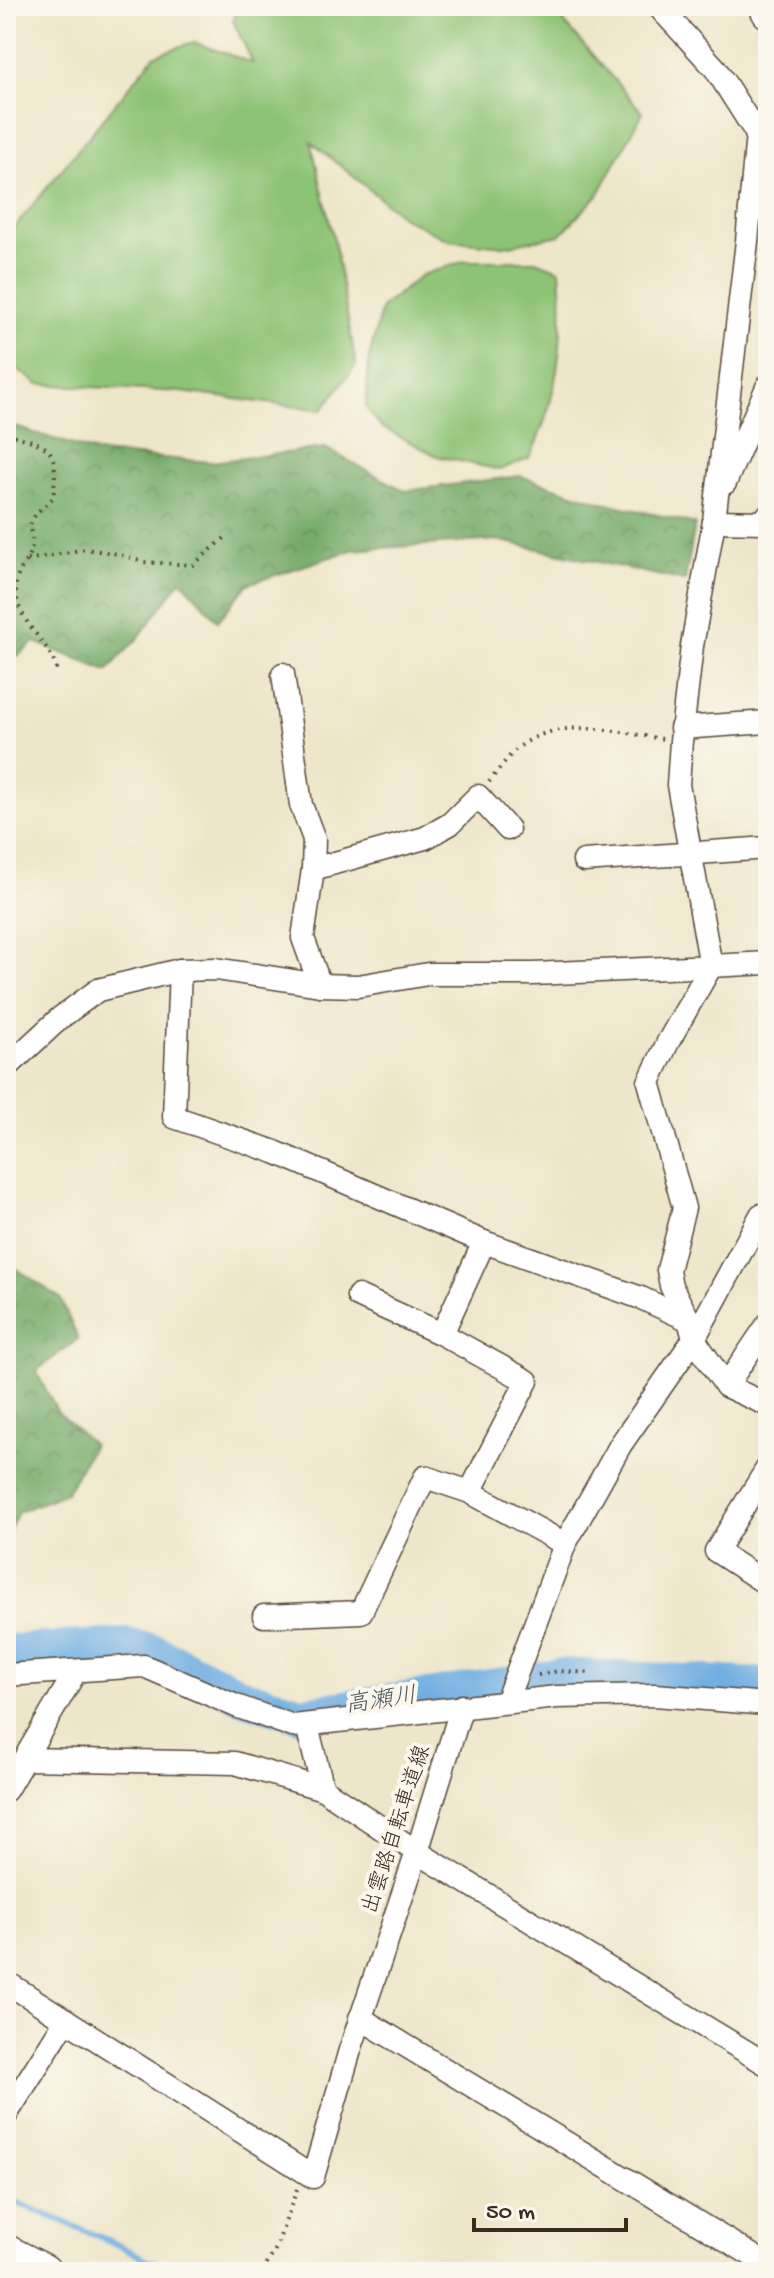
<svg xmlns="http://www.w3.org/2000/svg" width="774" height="2278" viewBox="0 0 774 2278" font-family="'Gochi Hand','Klee One',sans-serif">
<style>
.green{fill:#8dc375;stroke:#64764a;stroke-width:2}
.forest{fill:url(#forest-crowns);stroke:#566a42;stroke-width:2}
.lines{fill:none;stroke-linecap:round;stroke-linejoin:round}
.stream{stroke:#70ade2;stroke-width:6}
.river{stroke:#70ade2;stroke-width:36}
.street-casing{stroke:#564638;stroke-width:25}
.secondary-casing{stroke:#564638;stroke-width:35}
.primary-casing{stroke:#564638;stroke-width:39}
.path{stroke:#564638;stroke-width:4;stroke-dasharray:2 6;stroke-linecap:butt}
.street{stroke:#fff;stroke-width:22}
.secondary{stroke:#fff;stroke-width:32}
.primary{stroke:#fff;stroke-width:36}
.labels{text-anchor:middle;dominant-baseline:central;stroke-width:8;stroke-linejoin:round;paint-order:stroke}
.street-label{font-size:22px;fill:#3b2a1e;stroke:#fbf7ec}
.water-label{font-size:24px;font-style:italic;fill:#4e5863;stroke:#fbf7ec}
</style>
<defs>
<pattern id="forest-crowns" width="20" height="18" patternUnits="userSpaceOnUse" patternTransform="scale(2)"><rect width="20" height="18" fill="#72a966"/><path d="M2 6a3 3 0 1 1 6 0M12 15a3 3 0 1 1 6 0" fill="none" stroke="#5f8a53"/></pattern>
</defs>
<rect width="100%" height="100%" fill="#fbf7ec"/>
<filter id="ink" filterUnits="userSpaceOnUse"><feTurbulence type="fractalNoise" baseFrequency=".0125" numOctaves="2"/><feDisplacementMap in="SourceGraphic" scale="16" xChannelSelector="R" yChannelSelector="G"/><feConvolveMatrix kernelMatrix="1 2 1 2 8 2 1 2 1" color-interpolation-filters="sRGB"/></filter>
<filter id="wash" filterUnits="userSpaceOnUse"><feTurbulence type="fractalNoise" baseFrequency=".006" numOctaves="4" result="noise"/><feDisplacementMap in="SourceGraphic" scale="32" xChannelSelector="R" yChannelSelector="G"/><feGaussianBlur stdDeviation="1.8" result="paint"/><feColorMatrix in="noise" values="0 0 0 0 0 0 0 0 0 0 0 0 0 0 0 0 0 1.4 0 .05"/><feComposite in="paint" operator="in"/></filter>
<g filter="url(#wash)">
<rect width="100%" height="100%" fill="#eee6c9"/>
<g class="green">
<polygon points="238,6 550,6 643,113 598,195 560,235 504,246 448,240 403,217 311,142 335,245 356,365 322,410 181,392 38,384 6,361 6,238 155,55 193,42 253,63 233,21"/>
<path d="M 465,261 L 536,261 L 560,270 C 565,334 559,400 529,458 L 500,470 L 437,456 L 381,427 L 366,408 L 369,358 L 382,307 L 422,275 Z"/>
</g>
<g class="forest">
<polygon points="6,424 99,453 211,462 325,448 405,491 520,476 598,501 695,524 685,581 497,540 352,550 248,584 218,621 181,580 139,637 107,671 35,642 6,665"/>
<polygon points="11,1265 60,1298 78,1339 36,1371 57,1411 93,1445 66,1493 18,1512 6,1538 6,1266"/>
</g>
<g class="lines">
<polyline class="stream" points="6,2198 112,2242 172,2272"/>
<polyline class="river" points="6,1652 125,1646 155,1652 245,1697 301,1714 427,1697 560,1676 768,1686"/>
</g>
</g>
<g filter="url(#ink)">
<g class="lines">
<defs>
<g id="street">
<polyline points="725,483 768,385"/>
<polyline points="714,521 764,522 768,515"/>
<polyline points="283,674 301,805 314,839 313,869 303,938 320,985"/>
<polyline points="681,728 768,722"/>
<polyline points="584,861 768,848"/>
<polyline points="313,869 425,838 450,824 478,796 508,829"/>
<polyline points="768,963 711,966 668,1042 649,1082 684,1208 668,1270 671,1286 689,1320 694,1339 726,1386 768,1405"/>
<polyline points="180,970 174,1117 275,1152 484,1242 641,1298 689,1320"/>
<polyline points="6,1068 60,1018 98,990 180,970 216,969 320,985 358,986 428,974 533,974 711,966 678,785 681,741 692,646 714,521 747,241 757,134 715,68 658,6"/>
<polyline points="358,1296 442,1334 527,1381 470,1492"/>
<polyline points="442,1334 484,1242"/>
<polyline points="726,1386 768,1324"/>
<polyline points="768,1467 716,1551 767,1584 768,1582"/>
<polyline points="264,1616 361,1612 425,1477 470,1492 565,1544"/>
<polyline points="6,1675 144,1666 236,1706 293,1726 557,1697 655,1695 768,1704"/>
<polyline points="506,1702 565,1544 621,1444 694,1339 761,1215 768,1215"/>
<polyline points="307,1726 323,1789"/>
<polyline points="25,1759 235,1763 323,1789 417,1852 768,2065"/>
<polyline points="6,1790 76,1671"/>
<polyline points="6,1982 313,2177 350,2050 417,1852 462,1706"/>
<polyline points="360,2018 768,2265"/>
<polyline points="6,2115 66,2020"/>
</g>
<polyline id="secondary" points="765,6 768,12"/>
<polyline id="primary" points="6,2253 43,2272"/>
</defs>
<use href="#street" class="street-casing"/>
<use href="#secondary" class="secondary-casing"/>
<use href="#primary" class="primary-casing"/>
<g class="path">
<path d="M 6,434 C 53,445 59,449 53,498 C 45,505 31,516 30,527 C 30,533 33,539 32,545 C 30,559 17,570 16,585 C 14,624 52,640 57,673"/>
<polyline points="27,560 86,549 118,554 144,562 193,565 227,536"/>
<path d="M 489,782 C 498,771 507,757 518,748 C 558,715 617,732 663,739"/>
<polyline points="538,1675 558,1671 592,1673"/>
<polyline points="263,2272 276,2248 297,2189"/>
</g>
<use href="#street" class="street"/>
<use href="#secondary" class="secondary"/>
<use href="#primary" class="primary"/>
</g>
</g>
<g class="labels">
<g class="street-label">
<text transform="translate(398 1830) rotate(-72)">出雲路自転車道線</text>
</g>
<g class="water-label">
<text transform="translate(381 1702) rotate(-8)">高瀬川</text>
</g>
</g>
<rect width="774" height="2278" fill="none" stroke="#fbf7ec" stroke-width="32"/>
<path d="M474 2218v12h152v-12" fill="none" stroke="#3b2a1e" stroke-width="4"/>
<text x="486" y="2218" font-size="24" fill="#3b2a1e" stroke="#fbf7ec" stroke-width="6" paint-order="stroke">50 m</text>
</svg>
